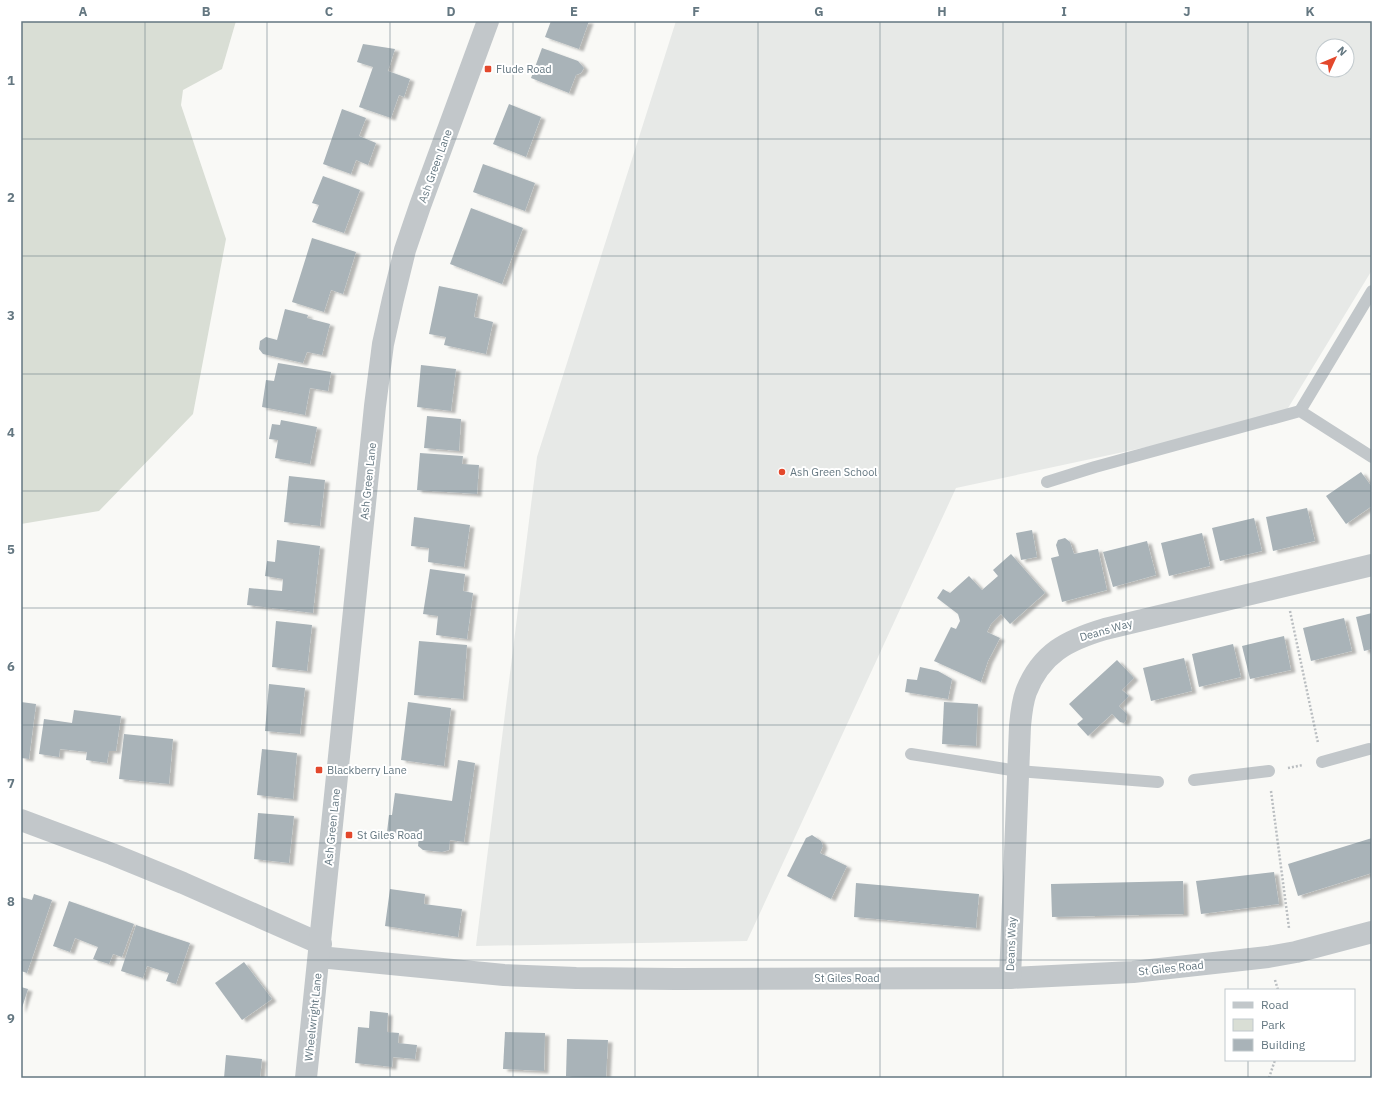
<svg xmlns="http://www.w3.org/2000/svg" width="1393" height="1099" viewBox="0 0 1393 1099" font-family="'IBM Plex Sans',sans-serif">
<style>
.built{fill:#e7e9e7;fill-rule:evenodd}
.green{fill:#d9ded5}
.building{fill:#a9b3b8;filter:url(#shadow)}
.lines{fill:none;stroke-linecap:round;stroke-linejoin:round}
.path{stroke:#babec1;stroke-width:2.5;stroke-dasharray:2 2;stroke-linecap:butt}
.service{stroke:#c2c7ca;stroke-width:12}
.minor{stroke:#c2c7ca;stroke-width:22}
.tertiary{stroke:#c2c7ca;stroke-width:22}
.grid{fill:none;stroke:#647781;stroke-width:1;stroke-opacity:0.55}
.poi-dot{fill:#e3482c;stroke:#fff;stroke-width:1.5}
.labels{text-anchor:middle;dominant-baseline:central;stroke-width:4;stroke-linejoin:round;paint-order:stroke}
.poi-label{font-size:11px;fill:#647781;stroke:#fff;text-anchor:start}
.street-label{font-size:11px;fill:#647781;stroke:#fff}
.neatline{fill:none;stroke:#647781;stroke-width:1.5}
.grid-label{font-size:13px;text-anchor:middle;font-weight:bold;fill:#647781}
</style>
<defs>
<filter id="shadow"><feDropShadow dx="4.5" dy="2.5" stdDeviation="1" flood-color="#0004"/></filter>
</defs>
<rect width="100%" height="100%" fill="#f9f9f6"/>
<path class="built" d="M 676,21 L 1372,21 L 1372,270 L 1282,418 L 956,488 L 747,941 L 476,946 L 537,457 ZM 1323,46 L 1347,46 L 1347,70 L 1323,70 Z"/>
<polygon class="green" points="21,21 236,21 222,69 183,90 181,105 226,239 193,414 99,511 21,524"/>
<g class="building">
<polygon points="551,21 589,21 579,49 545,37"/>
<polygon points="363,44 395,49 388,71 410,79 404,97 399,95 391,118 359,107 373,67 357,62"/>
<polygon points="542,48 578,61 584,68 581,73 576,75 569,93 531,78"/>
<polygon points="509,104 541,117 526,157 493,144"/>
<polygon points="342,109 366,118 359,136 376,143 368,165 356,160 351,174 323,164"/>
<polygon points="483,164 535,183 525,211 473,192"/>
<polygon points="323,176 360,190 344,233 312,222 319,205 312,203"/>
<polygon points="471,208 523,228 502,284 450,264"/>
<polygon points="312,238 356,252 343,294 331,290 324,312 292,302"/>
<polygon points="439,286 478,294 474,317 493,322 486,354 444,345 446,337 429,334"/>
<polygon points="285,309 308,315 307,318 330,324 322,355 307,352 303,363 263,354 259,349 260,341 266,337 277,340"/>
<polygon points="278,363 331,372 328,391 310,388 305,415 262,407 266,380 274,381"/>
<polygon points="421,365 456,369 451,411 417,407"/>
<polygon points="427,416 461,419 459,451 424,448"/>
<polygon points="281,420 317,427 310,464 275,458 278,440 269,439 272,424 280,425"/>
<polygon points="420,453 463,456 462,464 479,465 477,494 417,490"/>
<polygon points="1361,472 1372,487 1372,506 1346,524 1326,496"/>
<polygon points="289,476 325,480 320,526 284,522"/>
<polygon points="1307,508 1315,541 1273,551 1266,517"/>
<polygon points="414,517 470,525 464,567 428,562 429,548 411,546"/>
<polygon points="1254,518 1262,551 1220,561 1212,528"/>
<polygon points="1032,530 1037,557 1021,560 1016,533"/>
<polygon points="1202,533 1210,566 1169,576 1161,543"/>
<polygon points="1065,538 1070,542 1074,554 1098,549 1107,590 1062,602 1051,558 1059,556 1056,545 1058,540"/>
<polygon points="277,540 320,546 313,613 247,605 249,588 282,591 283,579 265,576 267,561 275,562"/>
<polygon points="1147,541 1156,575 1113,587 1103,552"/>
<polygon points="1011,554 1045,593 1010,624 1001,614 991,624 987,632 1000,638 988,661 981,682 934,661 951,627 956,629 960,621 958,614 937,598 943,589 950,593 969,576 982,590 998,576 993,570"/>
<polygon points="430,569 465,574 463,591 473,593 467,639 436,635 438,616 423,614"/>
<polygon points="1372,613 1372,649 1364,651 1356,617"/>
<polygon points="1344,618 1352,651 1311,661 1303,628"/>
<polygon points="276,621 312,625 307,671 272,667"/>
<polygon points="1284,636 1291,670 1250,679 1242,646"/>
<polygon points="419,641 467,645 463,699 414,695"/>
<polygon points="1233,644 1241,677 1199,687 1192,654"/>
<polygon points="1184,658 1192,691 1151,701 1143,668"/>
<polygon points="1117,660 1134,678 1122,690 1129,696 1119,706 1127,714 1126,720 1124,723 1120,722 1112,714 1088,736 1077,724 1083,719 1069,704"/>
<polygon points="920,667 938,671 952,679 948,699 905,692 907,679 917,680"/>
<polygon points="269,684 305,688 300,734 265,731"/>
<polygon points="21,702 36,704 29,759 21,758"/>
<polygon points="408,702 451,708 444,766 401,760"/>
<polygon points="944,702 978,704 976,746 942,744"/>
<polygon points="74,710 121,716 116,751 109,751 107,763 86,760 87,752 60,749 59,757 39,754 44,719 72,723"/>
<polygon points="124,734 173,739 169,784 119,779"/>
<polygon points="262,749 297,753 293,799 257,795"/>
<polygon points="458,760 475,763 464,842 450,840 449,850 442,852 423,850 418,846 419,837 387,832 389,815 392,815 395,793 452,801"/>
<polygon points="258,813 294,816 289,863 254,859"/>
<polygon points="812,835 821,841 823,846 820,853 847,866 831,899 787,876 806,838"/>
<polygon points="1372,838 1372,873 1298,896 1288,864"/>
<polygon points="1274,872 1279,904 1201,914 1196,881"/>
<polygon points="1183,881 1184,914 1052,917 1051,884"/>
<polygon points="856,883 979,894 976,928 854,917"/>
<polygon points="390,889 425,894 424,904 462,909 458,937 385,926"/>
<polygon points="34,894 52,900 27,973 21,971 21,897 32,900"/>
<polygon points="69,901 134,924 122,957 113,954 109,964 93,959 98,947 75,938 70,952 53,946"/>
<polygon points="136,925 190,943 176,984 166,981 169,973 147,966 143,978 121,971"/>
<polygon points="244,962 272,999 242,1020 215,983"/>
<polygon points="21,987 28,989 21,1011"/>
<polygon points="370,1011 388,1013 387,1032 399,1033 398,1043 417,1045 415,1059 393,1057 392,1067 355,1063 358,1027 369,1028"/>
<polygon points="505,1032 545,1033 544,1071 503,1069"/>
<polygon points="567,1039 608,1040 606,1078 566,1076"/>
<polygon points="226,1055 262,1059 260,1078 224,1078"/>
</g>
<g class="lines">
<g class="path">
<polyline points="1290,611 1318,743"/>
<polyline points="1288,768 1303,765"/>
<polyline points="1271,791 1289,928"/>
<polyline points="1275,980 1278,990"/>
<polyline points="1269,1078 1275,1060"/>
</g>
<g class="service">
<polyline points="1300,411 1372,291"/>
<polyline points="1047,482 1095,467 1300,411 1372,457"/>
<polyline points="911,754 1018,771 1158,782"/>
<polyline points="1322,762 1369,749"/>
<polyline points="1194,780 1269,771"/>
</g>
<g class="minor">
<polyline points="21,820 112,854 183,883 321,944"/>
<polyline points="319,957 504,975 576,978 676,979 1010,978 1133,972 1268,957 1296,952 1372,932"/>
<path d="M 1010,978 L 1020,726 C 1021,715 1022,703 1026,692 C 1041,653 1068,640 1105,629 L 1372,565"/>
</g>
<polyline class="tertiary" points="306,1078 375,406 383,344 393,299 405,250 420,206 488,21"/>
</g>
<path class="grid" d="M 145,21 L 145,1078M 267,21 L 267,1078M 390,21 L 390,1078M 513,21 L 513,1078M 635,21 L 635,1078M 758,21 L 758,1078M 880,21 L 880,1078M 1003,21 L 1003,1078M 1126,21 L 1126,1078M 1248,21 L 1248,990M 21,139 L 1372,139M 21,256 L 1372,256M 21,374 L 1372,374M 21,491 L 1372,491M 21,608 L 1372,608M 21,725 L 1372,725M 21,843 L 1372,843M 21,960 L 1372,960M 1248,1060 L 1248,1078"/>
<g class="poi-dot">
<rect x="484" y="65" width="8" height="8" rx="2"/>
<circle cx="782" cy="472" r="4"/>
<rect x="315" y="766" width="8" height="8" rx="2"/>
<rect x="345" y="831" width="8" height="8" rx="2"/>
</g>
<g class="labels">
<g class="poi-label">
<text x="496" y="69">Flude Road</text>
<text x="790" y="472">Ash Green School</text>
<text x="327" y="770">Blackberry Lane</text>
<text x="357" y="835">St Giles Road</text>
</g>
<g class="street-label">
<text transform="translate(435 166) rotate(-70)">Ash Green Lane</text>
<text transform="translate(368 481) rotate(-84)">Ash Green Lane</text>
<text transform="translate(1106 630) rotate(-16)">Deans Way</text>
<text transform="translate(332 827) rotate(-84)">Ash Green Lane</text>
<text transform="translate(1011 944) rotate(-88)">Deans Way</text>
<text transform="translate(1171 968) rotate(-6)">St Giles Road</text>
<text x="847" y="978">St Giles Road</text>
<text transform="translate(313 1017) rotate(-84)">Wheelwright Lane</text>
</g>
</g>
<rect width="1393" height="1099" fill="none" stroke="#ffffff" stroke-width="44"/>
<rect x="1225" y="989" width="130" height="72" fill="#ffffff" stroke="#c1c9cd"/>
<rect x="1233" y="1002" width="20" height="6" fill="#c2c7ca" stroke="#c1c9cd"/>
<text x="1261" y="1009" font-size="12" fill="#647781">Road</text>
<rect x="1233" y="1019" width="20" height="12" fill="#d9ded5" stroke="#c1c9cd"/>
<text x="1261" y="1029" font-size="12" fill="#647781">Park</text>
<rect x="1233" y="1039" width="20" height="12" fill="#a9b3b8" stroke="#c1c9cd"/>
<text x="1261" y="1049" font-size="12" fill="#647781">Building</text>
<g transform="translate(1335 58) rotate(46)"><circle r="19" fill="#ffffff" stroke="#c1c9cd"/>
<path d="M0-3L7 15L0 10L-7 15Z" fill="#e3482c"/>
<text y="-6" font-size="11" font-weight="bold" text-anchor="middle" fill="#647781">N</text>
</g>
<rect x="22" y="22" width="1349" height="1055" class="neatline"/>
<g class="grid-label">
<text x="83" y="16">A</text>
<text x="206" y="16">B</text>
<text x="329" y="16">C</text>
<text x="451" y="16">D</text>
<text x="574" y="16">E</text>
<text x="696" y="16">F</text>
<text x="819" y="16">G</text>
<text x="942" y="16">H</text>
<text x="1064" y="16">I</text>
<text x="1187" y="16">J</text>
<text x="1310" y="16">K</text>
<text x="11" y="85">1</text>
<text x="11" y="202">2</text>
<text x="11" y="320">3</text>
<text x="11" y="437">4</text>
<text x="11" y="554">5</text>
<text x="11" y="671">6</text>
<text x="11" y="788">7</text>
<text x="11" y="906">8</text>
<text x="11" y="1023">9</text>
</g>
</svg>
